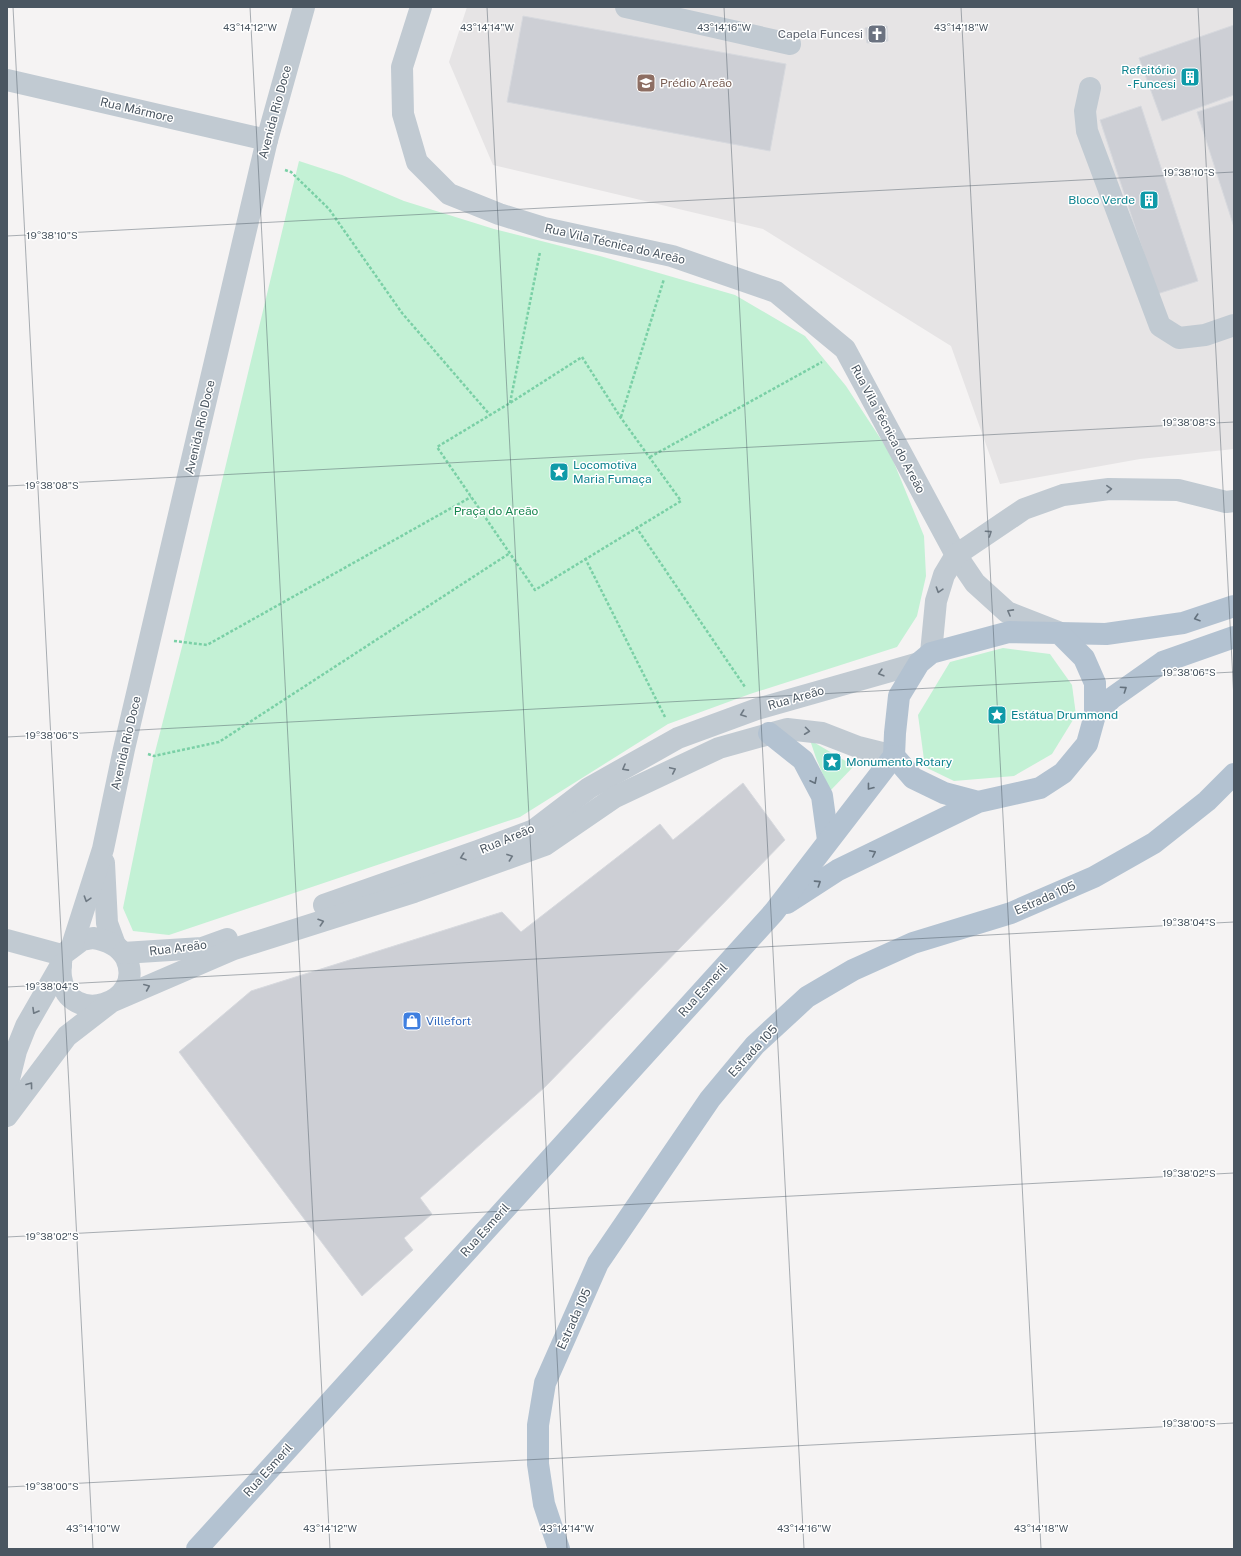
<svg xmlns="http://www.w3.org/2000/svg" width="1241" height="1556" viewBox="0 0 1241 1556" font-family="'Public Sans',sans-serif">
<style>
.education{fill:#e6e4e5}
.green{fill:#c3f1d5}
.building{fill:#cdcfd5;stroke:#d7d9de}
.lines{fill:none;stroke-linecap:round;stroke-linejoin:round}
.path{stroke:#7ad0a6;stroke-width:2.5;stroke-dasharray:3 2;stroke-linecap:butt}
.minor{stroke:#c1cad2;stroke-width:22}
.major{stroke:#b3c2d1;stroke-width:22}
.oneway{stroke:#6e7983}
.oneway2{stroke:#64717d}
.ticks{fill:none;stroke:#4a5661;stroke-width:1;stroke-opacity:0.45}
.labels{text-anchor:middle;dominant-baseline:central;stroke-width:3;stroke-linejoin:round;paint-order:stroke}
.worship-label{font-size:12px;fill:#5b616d;stroke:#fff;text-anchor:end}
.culture-label{font-size:12px;fill:#0d838f;stroke:#fff;text-anchor:start}
.education-label{font-size:12px;fill:#785e54;stroke:#fff;text-anchor:start}
.street-label{font-size:12px;fill:#4a5661;stroke:#fff}
.park-label{font-size:12px;fill:#17864f;stroke:#fff}
.shop-label{font-size:12px;fill:#366cbe;stroke:#fff;text-anchor:start}
.ticks-label{font-size:10px;text-anchor:middle;fill:#4a5661;stroke:#fff;stroke-width:3;stroke-linejoin:round;paint-order:stroke}
</style>
<rect width="100%" height="100%" fill="#f5f3f3"/>
<polygon class="education" points="467,7 1234,7 1234,449 1140,459 1000,484 951,346 763,229 493,165 449,62"/>
<g class="green">
<polygon points="299,161 342,175 404,201 494,229 600,256 735,295 805,336 846,386 890,453 924,536 926,576 917,616 897,647 750,694 668,724 520,817 169,935 133,931 123,908 154,756 183,643"/>
<polygon points="1003,648 1050,654 1072,685 1076,715 1052,754 1014,776 954,781 925,767 918,715 950,662"/>
<polygon points="810,740 854,766 830,791 816,758"/>
</g>
<g class="building">
<polygon points="523,16 786,64 770,151 507,102"/>
<polygon points="1234,25 1234,95 1162,121 1139,58"/>
<polygon points="887,26 888,41 867,43 865,28"/>
<polygon points="1234,100 1234,227 1197,112"/>
<polygon points="1141,106 1198,281 1157,294 1100,120"/>
<polygon points="743,783 785,840 545,1087 420,1198 432,1214 404,1238 413,1250 362,1296 179,1052 251,991 502,912 521,932 660,824 673,840"/>
</g>
<g class="lines">
<g class="path">
<polyline points="285,170 291,172 329,209 402,313 490,415"/>
<polygon points="582,357 621,418 681,501 535,590 437,447 510,403"/>
<polyline points="510,403 540,252"/>
<polyline points="621,417 664,279"/>
<polyline points="650,457 822,362"/>
<polyline points="636,527 745,687"/>
<polyline points="585,558 665,717"/>
<polyline points="174,641 207,645 471,497"/>
<polyline points="148,754 154,756 219,742 510,553"/>
</g>
<g class="minor">
<polyline points="421,7 402,67 403,114 417,162 449,194 499,214 544,228 672,256 776,292 845,349 956,555 975,583 1007,612 1058,632"/>
<polyline points="626,7 790,44"/>
<polyline points="7,80 267,140"/>
<polyline points="1090,88 1085,111 1087,131 1160,326 1179,338 1205,335 1234,325"/>
<polyline points="931,653 936,601 944,575 956,555 1024,509 1063,495 1109,489 1178,490 1226,502 1234,501"/>
<polyline points="104,863 107,923 115,945"/>
<polyline points="324,905 478,851 534,830 589,788 678,738 757,709 919,663"/>
<path d="M 93,938 C 107,940 119,945 126,958 C 147,1004 68,1028 61,977 C 60,970 61,962 62,955 L 82,940 Z"/>
<polyline points="7,940 62,955"/>
<polyline points="72,946 103,849 124,749 267,140 304,7"/>
<polyline points="123,953 202,948 227,939"/>
<polyline points="7,1087 16,1051 26,1026 61,965"/>
<polyline points="7,1116 67,1036 111,1002 234,949 414,892 545,845 615,797 719,748 787,729 822,733 858,747 894,756"/>
</g>
<g class="major">
<polyline points="1059,633 1106,634 1183,623 1234,606"/>
<polyline points="1095,715 1112,698 1163,662 1234,637"/>
<polyline points="769,733 803,760 822,796 828,840"/>
<polyline points="787,903 838,870 978,802 1040,788 1063,773 1087,744 1095,715 1095,683 1084,658 1059,633 1009,632 931,653 919,663 899,696 895,733 894,756 913,778 944,793 978,802"/>
<polyline points="197,1549 774,912 894,756"/>
<polyline points="559,1549 544,1504 538,1464 538,1425 545,1383 598,1263 710,1099 755,1045 807,997 853,970 913,943 1011,913 1094,877 1154,843 1207,801 1234,774"/>
</g>
</g>
<defs><path id="oneway-chevron" d="M-2-3.5L2.5 0L-2 3.5" fill="none" stroke-width="1.6" stroke-linecap="round" stroke-linejoin="round"/></defs>
<g class="oneway">
<use href="#oneway-chevron" transform="translate(1109 489) rotate(-3)"/>
<use href="#oneway-chevron" transform="translate(989 533) rotate(-34)"/>
<use href="#oneway-chevron" transform="translate(939 590) rotate(108)"/>
<use href="#oneway-chevron" transform="translate(1010 612) rotate(-151)"/>
<use href="#oneway-chevron" transform="translate(881 673) rotate(164)"/>
<use href="#oneway-chevron" transform="translate(743 714) rotate(160)"/>
<use href="#oneway-chevron" transform="translate(807 731) rotate(7)"/>
<use href="#oneway-chevron" transform="translate(625 768) rotate(151)"/>
<use href="#oneway-chevron" transform="translate(673 770) rotate(-25)"/>
<use href="#oneway-chevron" transform="translate(463 857) rotate(161)"/>
<use href="#oneway-chevron" transform="translate(510 857) rotate(-20)"/>
<use href="#oneway-chevron" transform="translate(87 899) rotate(108)"/>
<use href="#oneway-chevron" transform="translate(321 922) rotate(-18)"/>
<use href="#oneway-chevron" transform="translate(147 987) rotate(-23)"/>
<use href="#oneway-chevron" transform="translate(35 1011) rotate(120)"/>
<use href="#oneway-chevron" transform="translate(30 1085) rotate(-53)"/>
</g>
<g class="oneway2">
<use href="#oneway-chevron" transform="translate(1197 618) rotate(162)"/>
<use href="#oneway-chevron" transform="translate(1124 689) rotate(-34)"/>
<use href="#oneway-chevron" transform="translate(814 781) rotate(63)"/>
<use href="#oneway-chevron" transform="translate(870 787) rotate(128)"/>
<use href="#oneway-chevron" transform="translate(873 853) rotate(-26)"/>
<use href="#oneway-chevron" transform="translate(818 883) rotate(-33)"/>
</g>
<path class="ticks" d="M 13,7 L 93,1549M 250,7 L 330,1549M 487,7 L 567,1549M 724,7 L 804,1549M 961,7 L 1041,1549M 1198,7 L 1234,700M 7,236 L 1234,172M 7,486 L 1234,422M 7,737 L 1234,672M 7,987 L 1234,922M 7,1237 L 1234,1173M 7,1487 L 1234,1423"/>
<defs>
<symbol id="church-square" viewBox="-11 -11 22 22"><rect x="-9" y="-9" width="18" height="18" rx="4" fill="#6b7280" stroke="#fff"/><path d="M-1.2-6h2.4v3.5h3.3v2.4h-3.3V6h-2.4V-.1h-3.3v-2.4h3.3Z" fill="#fff"/></symbol>
<symbol id="building-square" viewBox="-11 -11 22 22"><rect x="-9" y="-9" width="18" height="18" rx="4" fill="#0f9aa8" stroke="#fff"/><path d="M-4-6H4V6H1V3H-1V6H-4ZM-2.5-4.3h1.7v1.8h-1.7ZM.8-4.3h1.7v1.8H.8ZM-2.5-1h1.7V.8h-1.7ZM.8-1h1.7V.8H.8Z" fill="#fff"/></symbol>
<symbol id="university-square" viewBox="-11 -11 22 22"><rect x="-9" y="-9" width="18" height="18" rx="4" fill="#8d6e63" stroke="#fff"/><path d="M0-5L7-2L0 1L-7-2ZM-4 1L0 2.5L4 1V4Q0 6-4 4Z" fill="#fff"/></symbol>
<symbol id="sight-square" viewBox="-11 -11 22 22"><rect x="-9" y="-9" width="18" height="18" rx="4" fill="#0f9aa8" stroke="#fff"/><path d="M0-6L1.8-2.2L6-1.7L2.9 1.2L3.7 5.4L0 3.3L-3.7 5.4L-2.9 1.2L-6-1.7L-1.8-2.2Z" fill="#fff"/></symbol>
<symbol id="shop-square" viewBox="-11 -11 22 22"><rect x="-9" y="-9" width="18" height="18" rx="4" fill="#3f7fe0" stroke="#fff"/><path d="M-5-2.5h2.3a2.7 3.5 0 0 1 5.4 0H5L5.5 6h-11ZM-1.5-2.5h3a1.5 2.3 0 0 0-3 0Z" fill="#fff"/></symbol>
</defs>
<g fill-rule="evenodd">
<use href="#church-square" x="866" y="23" width="22" height="22"/>
<use href="#building-square" x="1179" y="66" width="22" height="22"/>
<use href="#university-square" x="635" y="72" width="22" height="22"/>
<use href="#building-square" x="1138" y="189" width="22" height="22"/>
<use href="#sight-square" x="548" y="461" width="22" height="22"/>
<use href="#sight-square" x="986" y="704" width="22" height="22"/>
<use href="#sight-square" x="821" y="751" width="22" height="22"/>
<use href="#shop-square" x="401" y="1010" width="22" height="22"/>
</g>
<g class="labels">
<g class="worship-label">
<text x="863" y="34">Capela Funcesi</text>
</g>
<g class="culture-label">
<text x="1176" y="70" text-anchor="end">Refeitório<tspan x="1176" dy="14">- Funcesi</tspan></text>
<text x="1135" y="200" text-anchor="end">Bloco Verde</text>
<text x="573" y="465">Locomotiva<tspan x="573" dy="14">Maria Fumaça</tspan></text>
<text x="1011" y="715">Estátua Drummond</text>
<text x="846" y="762">Monumento Rotary</text>
</g>
<g class="education-label">
<text x="660" y="83">Prédio Areão</text>
</g>
<g class="street-label">
<text transform="translate(137 110) rotate(13)">Rua Mármore</text>
<text transform="translate(275 112) rotate(-75)">Avenida Rio Doce</text>
<text transform="translate(615 244) rotate(13)">Rua Vila Técnica do Areão</text>
<text transform="translate(200 427) rotate(-77)">Avenida Rio Doce</text>
<text transform="translate(888 429) rotate(62)">Rua Vila Técnica do Areão</text>
<text transform="translate(796 698) rotate(-16)">Rua Areão</text>
<text transform="translate(126 743) rotate(-77)">Avenida Rio Doce</text>
<text transform="translate(507 839) rotate(-23)">Rua Areão</text>
<text transform="translate(1045 898) rotate(-24)">Estrada 105</text>
<text transform="translate(178 948) rotate(-7)">Rua Areão</text>
<text transform="translate(703 990) rotate(-48)">Rua Esmeril</text>
<text transform="translate(753 1051) rotate(-47)">Estrada 105</text>
<text transform="translate(485 1230) rotate(-48)">Rua Esmeril</text>
<text transform="translate(574 1319) rotate(-66)">Estrada 105</text>
<text transform="translate(268 1470) rotate(-48)">Rua Esmeril</text>
</g>
<g class="park-label">
<text x="496" y="511">Praça do Areão</text>
</g>
<g class="shop-label">
<text x="426" y="1021">Villefort</text>
</g>
</g>
<g class="ticks-label">
<text x="250" y="31">43°14'12"W</text>
<text x="487" y="31">43°14'14"W</text>
<text x="724" y="31">43°14'16"W</text>
<text x="961" y="31">43°14'18"W</text>
<text x="1189" y="176">19°38'10"S</text>
<text x="52" y="239">19°38'10"S</text>
<text x="1189" y="426">19°38'08"S</text>
<text x="52" y="489">19°38'08"S</text>
<text x="1189" y="676">19°38'06"S</text>
<text x="52" y="739">19°38'06"S</text>
<text x="1189" y="926">19°38'04"S</text>
<text x="52" y="990">19°38'04"S</text>
<text x="1189" y="1177">19°38'02"S</text>
<text x="52" y="1240">19°38'02"S</text>
<text x="1189" y="1427">19°38'00"S</text>
<text x="52" y="1490">19°38'00"S</text>
<text x="93" y="1532">43°14'10"W</text>
<text x="330" y="1532">43°14'12"W</text>
<text x="567" y="1532">43°14'14"W</text>
<text x="804" y="1532">43°14'16"W</text>
<text x="1041" y="1532">43°14'18"W</text>
</g>
<rect width="1241" height="1556" fill="none" stroke="#4a5661" stroke-width="16"/>
</svg>
